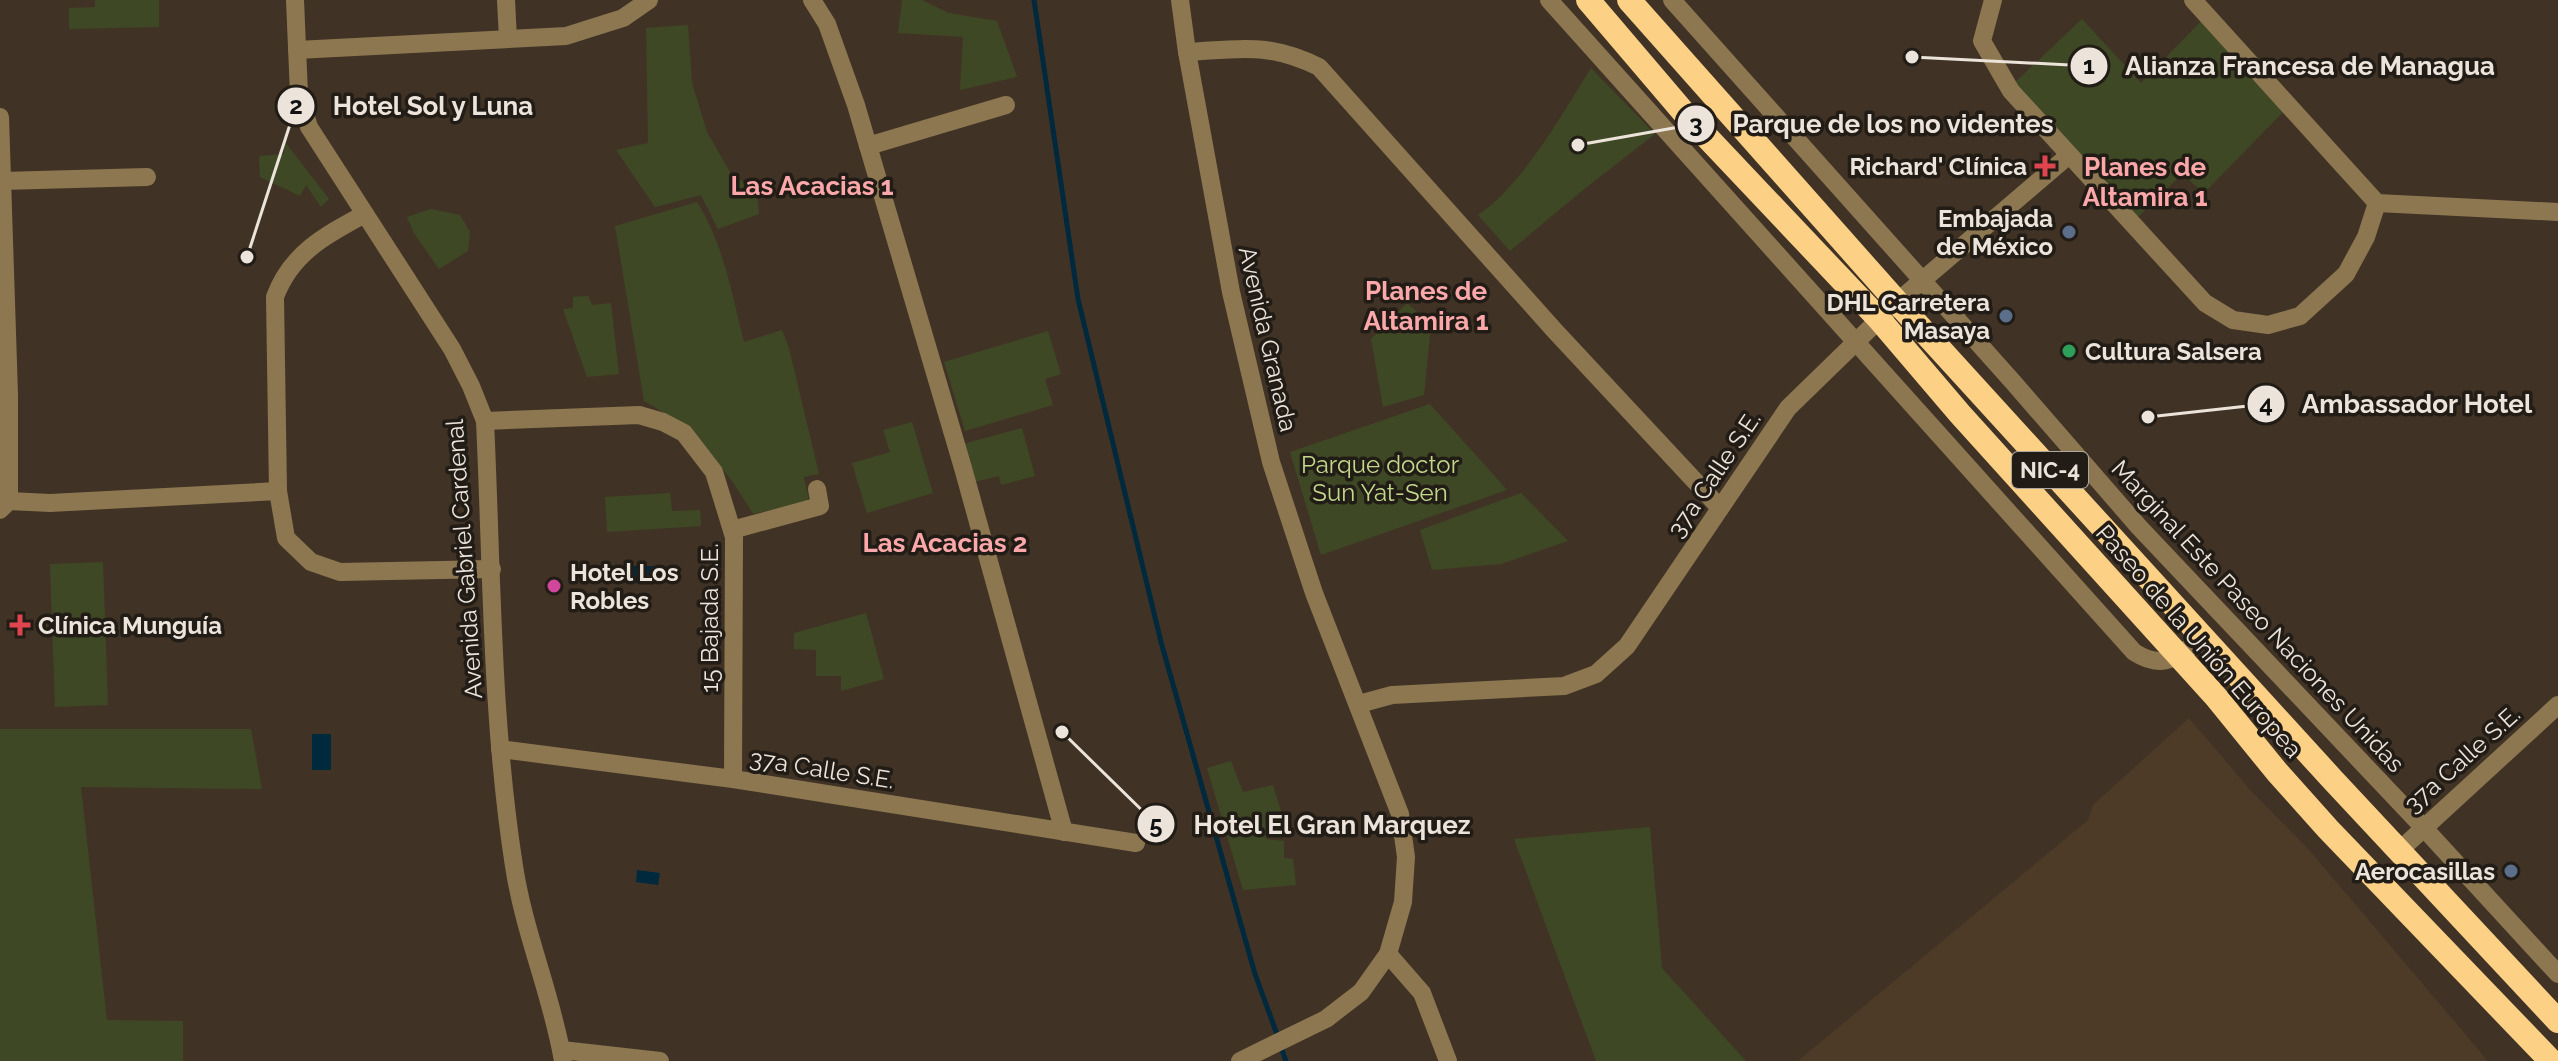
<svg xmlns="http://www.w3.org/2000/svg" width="2558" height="1061" viewBox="0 0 2558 1061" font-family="Raleway,sans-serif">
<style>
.built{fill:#4d3b28}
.green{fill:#3f4825}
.water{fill:#00293e}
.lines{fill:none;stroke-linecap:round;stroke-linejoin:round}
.stream{stroke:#00293e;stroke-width:5}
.minor{stroke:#8d7751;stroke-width:18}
.highway{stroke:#fcd186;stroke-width:24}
.health-dot{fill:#e0444e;stroke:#221c16;stroke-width:3}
.service-dot{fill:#5c6f8a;stroke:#221c16;stroke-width:3}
.leisure-dot{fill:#2e9e5b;stroke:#221c16;stroke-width:3}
.hotel-dot{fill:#d1479c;stroke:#221c16;stroke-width:3}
.labels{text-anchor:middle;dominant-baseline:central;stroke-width:7;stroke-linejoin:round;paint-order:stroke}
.shield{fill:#221c16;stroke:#afa8a0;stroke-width:2}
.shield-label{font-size:22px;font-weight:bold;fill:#ece4db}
.poi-label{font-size:24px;font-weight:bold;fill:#ece4db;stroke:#221c16;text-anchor:end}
.street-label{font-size:24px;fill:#ece4db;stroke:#221c16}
.park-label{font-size:24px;fill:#c3d88b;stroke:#221c16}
.neighbourhood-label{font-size:26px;font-weight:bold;fill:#fca8aa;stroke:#221c16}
.leader{fill:none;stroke:#ece4db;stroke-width:3}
.callout-dot{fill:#ece4db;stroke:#221c16;stroke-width:3}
.mark-label{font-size:24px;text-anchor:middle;font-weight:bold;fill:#111}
.callout-label{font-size:26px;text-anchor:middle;font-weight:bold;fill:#ece4db;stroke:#221c16;stroke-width:7;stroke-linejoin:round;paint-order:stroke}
</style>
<rect width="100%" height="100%" fill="#403325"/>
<polygon class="built" points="2189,718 2252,792 2310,851 2488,1061 1798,1061 2088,820 2093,805"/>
<g class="green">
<polygon points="95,0 159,0 159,27 69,29 69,8 95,7"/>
<polygon points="902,0 922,0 949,13 997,21 1017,77 960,90 963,37 898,33"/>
<polygon points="2207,15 2288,107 2204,193 2182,174 2131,224 2009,88 2082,19 2141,83"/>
<polygon points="688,25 692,83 707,132 731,174 757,191 759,214 718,229 701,195 655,207 616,150 648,143 646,28"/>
<path d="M 1591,68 L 1655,134 L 1588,186 L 1510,251 L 1478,215 C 1521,187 1563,113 1591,68 Z"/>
<polygon points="285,142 329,199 321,207 306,185 300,196 260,177 259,156 284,154"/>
<path d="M 697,202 C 723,242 732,295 744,342 L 782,330 L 789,348 L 819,474 L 804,477 L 809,501 L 753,514 C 725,466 693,428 644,401 L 615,226 Z"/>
<polygon points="431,209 460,215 470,232 468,251 439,269 414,233 407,217"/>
<polygon points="588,296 592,305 611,303 619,374 587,377 563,309 573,308 573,297"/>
<polygon points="1407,303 1431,324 1424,395 1383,407 1371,339"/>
<polygon points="1048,331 1061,374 1045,379 1053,405 965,431 944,362"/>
<polygon points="1430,404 1507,490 1321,555 1290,452"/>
<polygon points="912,422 933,493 867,513 852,463 890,452 883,430"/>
<polygon points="1022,428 1035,476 1001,485 999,476 974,482 963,444"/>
<polygon points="670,493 672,511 700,510 701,526 607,532 605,497"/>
<polygon points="1521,493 1568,541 1501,564 1432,570 1420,530"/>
<polygon points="103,562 108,705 55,707 50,564"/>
<polygon points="866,613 884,679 841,691 841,676 816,676 816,650 794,649 794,633"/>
<polygon points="0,729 251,729 262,789 81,787 107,1020 183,1021 183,1061 0,1061"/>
<polygon points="1231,761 1243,792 1273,785 1281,811 1265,813 1266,839 1284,841 1284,858 1293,859 1296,885 1243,890 1207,768"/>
<polygon points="1650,827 1662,968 1746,1061 1596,1061 1514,839"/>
</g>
<g class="water">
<rect x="621" y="566" width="38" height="17"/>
<rect x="312" y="734" width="19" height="36"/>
<polygon points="637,870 660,873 658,885 636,882"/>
</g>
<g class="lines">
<g class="stream">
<polyline points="1034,0 1078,299 1161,642 1255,974 1278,1037"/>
<polyline points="1281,1047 1286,1061"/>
</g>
<g class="minor">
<path d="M 295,0 L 299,94 L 309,127 L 452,349 L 471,386 L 485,421 C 492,569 491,719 514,866 C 524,933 552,995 563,1061"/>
<polyline points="506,0 508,39"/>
<polyline points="812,0 827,24 856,105 963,468 1064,832"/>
<polyline points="1180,0 1187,52 1231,292 1271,462 1314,593 1400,814 1406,857 1403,902 1388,954 1361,992 1326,1019 1240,1061"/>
<path d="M 1549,0 L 2134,652 C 2165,672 2177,655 2204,638"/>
<polyline points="1672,0 2013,382 2139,527 2423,827 2558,974"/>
<polyline points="1993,0 1982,41 2011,91 2205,303 2233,320 2268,325 2300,316 2346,274 2366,237 2377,203"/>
<polyline points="2193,0 2377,203 2558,212"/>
<polyline points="297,50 566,36 623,18 649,0"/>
<path d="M 1187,52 C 1240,49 1268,42 1319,67 L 1555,331 L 1720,508"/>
<polyline points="0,117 9,394 9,501"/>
<polyline points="868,146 1006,105"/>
<polyline points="2,181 147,177"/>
<path d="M 365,214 C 326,235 291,253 275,297 L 278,491 L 286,538 L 311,562 L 340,572 L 492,569"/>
<polyline points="485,421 639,415 663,422 684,433 714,472 734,537 733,779"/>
<polyline points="0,510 9,501 50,503 278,491"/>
<polyline points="732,530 820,506 817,489"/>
<polyline points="1359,704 1392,695 1564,686 1596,674 1627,646 1788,408 1897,302 2068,156"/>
<polyline points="500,749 733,779 1136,843"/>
<polyline points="2400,850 2558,705"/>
<polyline points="1388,954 1422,993 1448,1061"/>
<polyline points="562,1050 660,1061"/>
</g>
<g class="highway">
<polyline points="1588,0 1686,115 1879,319 1960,414 2216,697 2277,772 2328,829 2551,1061"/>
<polyline points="1629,0 1897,302 2332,779 2558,1021"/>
</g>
</g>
<g class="health-dot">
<path d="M2041 154h8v8h8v8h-8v8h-8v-8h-8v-8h8z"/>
<path d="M16 613h8v8h8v8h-8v8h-8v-8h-8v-8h8z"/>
</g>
<g class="service-dot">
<circle cx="2069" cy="232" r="8"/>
<circle cx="2006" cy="316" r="8"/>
<circle cx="2511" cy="871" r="8"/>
</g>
<circle class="leisure-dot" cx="2069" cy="351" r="8"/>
<circle class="hotel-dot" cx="554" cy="586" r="8"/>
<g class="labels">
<rect class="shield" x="2012" y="452" width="76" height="36" rx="6"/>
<g class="shield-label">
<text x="2050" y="470">NIC-4</text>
</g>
<g class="poi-label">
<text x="2027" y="166">Richard' Clínica</text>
<text x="2053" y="218">Embajada<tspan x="2053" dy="28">de México</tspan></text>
<text x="1990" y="302">DHL Carretera<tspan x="1990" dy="28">Masaya</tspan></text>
<text x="2085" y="351" text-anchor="start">Cultura Salsera</text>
<text x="570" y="572" text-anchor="start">Hotel Los<tspan x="570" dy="28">Robles</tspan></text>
<text x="38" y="625" text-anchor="start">Clínica Munguía</text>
<text x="2495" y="871">Aerocasillas</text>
</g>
<g class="street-label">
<text transform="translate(1268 339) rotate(77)">Avenida Granada</text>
<text transform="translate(1714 474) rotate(-56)">37a Calle S.E.</text>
<text transform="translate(464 559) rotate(-94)">Avenida Gabriel Cardenal</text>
<text transform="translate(2258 616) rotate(47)">Marginal Este Paseo Naciones Unidas</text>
<text transform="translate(709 618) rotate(-90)">15 Bajada S.E.</text>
<text transform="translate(2199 641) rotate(49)">Paseo de la Unión Europea</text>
<text transform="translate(2462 759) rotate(-42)">37a Calle S.E.</text>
<text transform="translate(822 769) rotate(9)">37a Calle S.E.</text>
</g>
<g class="park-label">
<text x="1380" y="464">Parque doctor<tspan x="1380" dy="28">Sun Yat-Sen</tspan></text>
</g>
<g class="neighbourhood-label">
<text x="2145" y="167">Planes de<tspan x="2145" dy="30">Altamira 1</tspan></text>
<text x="812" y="186">Las Acacias 1</text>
<text x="1426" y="291">Planes de<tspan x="1426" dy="30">Altamira 1</tspan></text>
<text x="945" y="543">Las Acacias 2</text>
</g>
</g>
<path class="leader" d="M1912 57L2089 66M247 257L296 106M1578 145L1696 124M2148 417L2266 404M1062 732L1156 824"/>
<g class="callout-dot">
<circle cx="1912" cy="57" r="8"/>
<circle cx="247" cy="257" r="8"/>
<circle cx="1578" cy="145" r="8"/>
<circle cx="2148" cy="417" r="8"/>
<circle cx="1062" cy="732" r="8"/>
<circle cx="2089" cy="66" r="20"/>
<circle cx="296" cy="106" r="20"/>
<circle cx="1696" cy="124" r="20"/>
<circle cx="2266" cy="404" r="20"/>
<circle cx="1156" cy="824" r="20"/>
</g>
<g class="mark-label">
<text x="2089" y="74">1</text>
<text x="296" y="114">2</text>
<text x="1696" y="132">3</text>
<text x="2266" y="413">4</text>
<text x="1156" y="833">5</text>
</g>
<g class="callout-label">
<text x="2310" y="75">Alianza Francesa de Managua</text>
<text x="433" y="115">Hotel Sol y Luna</text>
<text x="1893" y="133">Parque de los no videntes</text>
<text x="2417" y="413">Ambassador Hotel</text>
<text x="1332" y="834">Hotel El Gran Marquez</text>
</g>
</svg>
